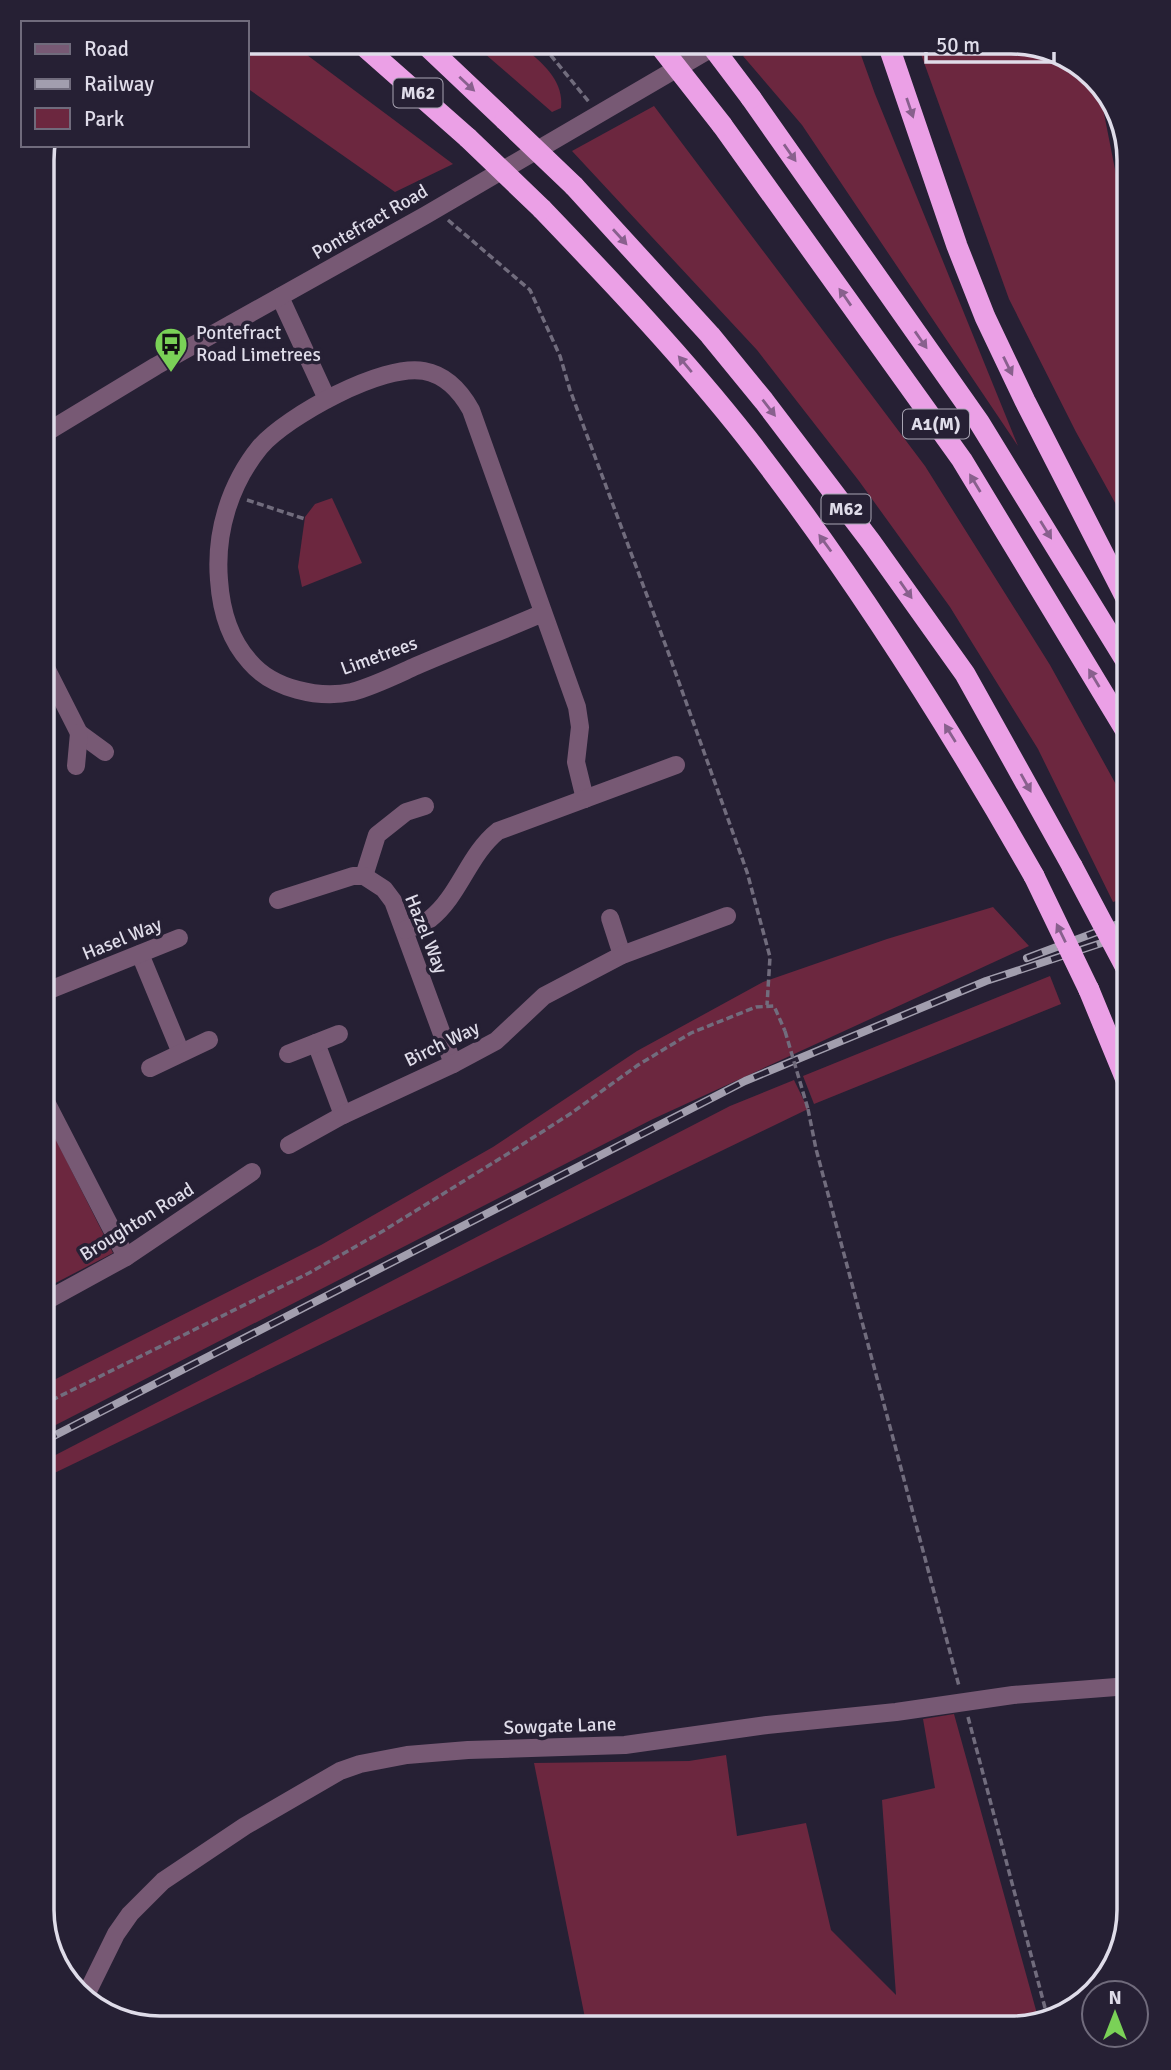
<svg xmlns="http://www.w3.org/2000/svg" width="1171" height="2070" viewBox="0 0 1171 2070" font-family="Signika,sans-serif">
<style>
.green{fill:#6c273f}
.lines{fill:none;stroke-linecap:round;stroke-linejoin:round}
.path{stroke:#716c7d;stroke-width:3.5;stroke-dasharray:7 3.5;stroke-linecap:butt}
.minor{stroke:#775974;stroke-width:18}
.highway{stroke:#eba0e6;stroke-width:21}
.rail-casing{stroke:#a29eae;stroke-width:8}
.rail{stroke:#262034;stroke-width:5;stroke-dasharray:16;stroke-linecap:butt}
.path-bridge{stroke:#716c7d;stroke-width:3.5;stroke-dasharray:7 3.5;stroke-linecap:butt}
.highway-bridge{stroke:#eba0e6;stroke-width:21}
.oneway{fill:#88608d}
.labels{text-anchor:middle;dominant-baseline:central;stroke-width:7;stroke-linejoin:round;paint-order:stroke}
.shield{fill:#262034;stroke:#a8a4b3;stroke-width:2}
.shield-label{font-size:18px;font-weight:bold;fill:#dfdce9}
.street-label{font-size:19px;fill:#dfdce9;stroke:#262034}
.poi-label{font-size:19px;fill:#dfdce9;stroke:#262034;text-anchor:start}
.rim{fill:none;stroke:#dfdce9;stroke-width:3.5}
</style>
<rect width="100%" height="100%" fill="#262034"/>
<g class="green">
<polygon points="1019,42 1077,62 1099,88 1122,205 1129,221 1129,528 1076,432 1009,299 917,43"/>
<polygon points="857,44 875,94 1018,446 802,125 743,56 764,45"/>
<path d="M 477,47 L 523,47 C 543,63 564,81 561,108 L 552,112 Z"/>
<polygon points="299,49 453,164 395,192 247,88 247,50"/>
<polygon points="654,106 925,466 1050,665 1129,808 1129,897 1113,902 1038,749 950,607 859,481 757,350 572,151"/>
<polygon points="332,498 362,563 302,587 298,567 305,517 315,504"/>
<polygon points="993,907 1029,946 653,1119 42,1432 42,1386 321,1245 493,1147 637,1051 763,982 887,939"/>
<polygon points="1050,976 1061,1004 814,1104 803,1076"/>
<polygon points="794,1080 808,1109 42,1479 42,1462 730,1106"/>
<polygon points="42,1112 113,1253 44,1289 42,1289"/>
<polygon points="954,1714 1039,2021 1010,2028 587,2028 534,1763 689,1761 726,1755 737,1836 806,1823 831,1930 896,1995 882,1800 935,1788 923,1719"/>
</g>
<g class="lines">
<g class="path">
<polyline points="544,47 589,102"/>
<polyline points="448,220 530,290 560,356 570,390 667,649 747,872 770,957 767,1005"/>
<polyline points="247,500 305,519"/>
<polyline points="808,1109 816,1149 959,1686"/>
<polyline points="42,1405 309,1273 383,1231 509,1153 570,1114 638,1065 691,1033 756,1007 774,1006 785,1031"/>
<polyline points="968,1717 1048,2019"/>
</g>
<g class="minor">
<polyline points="280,297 327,399"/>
<polyline points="42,435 156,366 426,215 717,45"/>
<path d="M 543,613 C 501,631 458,648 416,666 C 396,675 374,686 352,692 C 319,699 273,689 250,662 C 229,639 221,610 219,580 C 215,532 230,484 260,447 C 287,416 383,363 424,371 C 446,375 461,392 471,410 L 577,707 L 580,727 L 576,762 L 585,799"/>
<polyline points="42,660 79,733 105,752"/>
<polyline points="76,766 79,733"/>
<polyline points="364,876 377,835 406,812 425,806"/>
<polyline points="278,900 353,876 364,876 384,889 393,901 453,1064"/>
<polyline points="610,918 622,955"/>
<path d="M 405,930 C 413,927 423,924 430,919 C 460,895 468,855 498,831 L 676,765"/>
<polyline points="140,954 181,1053"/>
<polyline points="42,993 179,938"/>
<polyline points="316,1043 343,1115"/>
<polyline points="288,1054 339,1034"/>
<polyline points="150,1068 209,1040"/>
<polyline points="42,1094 126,1257"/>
<polyline points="289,1145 343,1115 453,1064 496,1041 544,996 622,955 727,916"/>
<polyline points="42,1303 126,1257 252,1172"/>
<polyline points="85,1997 116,1934 130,1914 163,1881 245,1826 340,1771 360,1764 407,1755 468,1750 625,1745 767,1725 896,1712 1013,1695 1129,1686"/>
</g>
<g class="highway">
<polyline points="888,44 957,246 985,317 1025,401 1129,604"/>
<polyline points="366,48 468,138"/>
<polyline points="429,48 505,120"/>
<polyline points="751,98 979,422 1129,666"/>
<polyline points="722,125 962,460 1129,736"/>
<polyline points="574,186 710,335 764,401 871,542 965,674 1072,866"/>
<path d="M 542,209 C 613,283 684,358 747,438 C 855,577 947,723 1034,876"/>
<polyline points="1089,990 1129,1087"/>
</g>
<defs>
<g id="rail">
<polyline points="1027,958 1129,920"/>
<polyline points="42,1442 745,1081 986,981 1129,934"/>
</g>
</defs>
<use href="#rail" class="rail-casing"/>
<use href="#rail" class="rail"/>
<polyline class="path-bridge" points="785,1031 808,1109"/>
<g class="highway-bridge">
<polyline points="711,45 751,98"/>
<polyline points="660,46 722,125"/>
<polyline points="505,120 574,186"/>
<polyline points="468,138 542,209"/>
<polyline points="1072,866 1125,966"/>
<polyline points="1034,876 1089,990"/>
</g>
</g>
<defs><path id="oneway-solid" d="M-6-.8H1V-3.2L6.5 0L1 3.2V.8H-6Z" transform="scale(1.75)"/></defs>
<g class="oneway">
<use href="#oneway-solid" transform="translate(467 84) rotate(43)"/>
<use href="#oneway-solid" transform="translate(910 108) rotate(71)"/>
<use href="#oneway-solid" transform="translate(790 153) rotate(55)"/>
<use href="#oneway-solid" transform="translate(620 237) rotate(48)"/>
<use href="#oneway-solid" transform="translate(845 297) rotate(-125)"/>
<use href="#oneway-solid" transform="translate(921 340) rotate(55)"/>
<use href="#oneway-solid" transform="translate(685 364) rotate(-130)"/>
<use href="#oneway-solid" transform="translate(1008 366) rotate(64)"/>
<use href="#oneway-solid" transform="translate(769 408) rotate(52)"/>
<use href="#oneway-solid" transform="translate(975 483) rotate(-121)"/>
<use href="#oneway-solid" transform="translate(1046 530) rotate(58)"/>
<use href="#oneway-solid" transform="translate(825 543) rotate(-126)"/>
<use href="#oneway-solid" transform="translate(906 590) rotate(55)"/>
<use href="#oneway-solid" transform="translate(1094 678) rotate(-121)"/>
<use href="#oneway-solid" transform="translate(950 733) rotate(-122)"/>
<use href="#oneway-solid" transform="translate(1026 783) rotate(61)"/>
<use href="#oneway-solid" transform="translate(1061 933) rotate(-116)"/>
</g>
<defs>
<symbol id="bus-pin" viewBox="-11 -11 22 30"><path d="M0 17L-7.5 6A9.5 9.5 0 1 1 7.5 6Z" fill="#7ad157" stroke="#262034"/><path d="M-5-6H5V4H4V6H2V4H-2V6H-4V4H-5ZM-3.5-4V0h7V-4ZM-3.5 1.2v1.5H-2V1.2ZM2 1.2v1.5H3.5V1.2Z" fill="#111"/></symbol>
</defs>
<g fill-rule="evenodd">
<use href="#bus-pin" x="152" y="325" width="38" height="52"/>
</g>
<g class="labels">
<g class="shield">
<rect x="393.5" y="78.5" width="49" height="29" rx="5"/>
<rect x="903" y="409.5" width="66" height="29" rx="5"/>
<rect x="821.5" y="494.5" width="49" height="29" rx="5"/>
</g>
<g class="shield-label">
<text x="418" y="93">M62</text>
<text x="936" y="424">A1(M)</text>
<text x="846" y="509">M62</text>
</g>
<g class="street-label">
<text transform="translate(370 222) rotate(-30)">Pontefract Road</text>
<text transform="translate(379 656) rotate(-20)">Limetrees</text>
<text transform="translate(426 934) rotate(68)">Hazel Way</text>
<text transform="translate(122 939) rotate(-22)">Hasel Way</text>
<text transform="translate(442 1044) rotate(-26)">Birch Way</text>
<text transform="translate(137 1222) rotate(-32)">Broughton Road</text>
<text transform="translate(560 1726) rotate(-2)">Sowgate Lane</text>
</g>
<g class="poi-label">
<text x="196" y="333">Pontefract<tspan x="196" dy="22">Road Limetrees</tspan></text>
</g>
</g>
<path d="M0 0H1171V2070H0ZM160 54H1011A106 106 0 0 1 1117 160V1910A106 106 0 0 1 1011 2016H160A106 106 0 0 1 54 1910V160A106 106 0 0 1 160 54Z" fill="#262034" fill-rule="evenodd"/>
<path class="rim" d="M160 54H1011A106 106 0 0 1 1117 160V1910A106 106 0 0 1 1011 2016H160A106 106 0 0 1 54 1910V160A106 106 0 0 1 160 54Z"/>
<rect x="21" y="21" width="228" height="126" fill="#262034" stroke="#706b7c" stroke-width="2"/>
<rect x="35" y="44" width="35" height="10" fill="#775974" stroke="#706b7c" stroke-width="2"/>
<text x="84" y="56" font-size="21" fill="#dfdce9">Road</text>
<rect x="35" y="79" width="35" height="10" fill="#a29eae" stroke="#706b7c" stroke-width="2"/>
<text x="84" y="91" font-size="21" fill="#dfdce9">Railway</text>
<rect x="35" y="108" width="35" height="21" fill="#6c273f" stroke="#706b7c" stroke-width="2"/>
<text x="84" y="126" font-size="21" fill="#dfdce9">Park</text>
<g transform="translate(1115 2014)"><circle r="33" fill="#262034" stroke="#706b7c" stroke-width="2"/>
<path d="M0-5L12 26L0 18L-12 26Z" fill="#7ad157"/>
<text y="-10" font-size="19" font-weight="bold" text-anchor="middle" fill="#dfdce9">N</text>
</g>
<path d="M926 52v10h128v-10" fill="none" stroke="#dfdce9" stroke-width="3.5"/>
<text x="936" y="52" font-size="21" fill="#dfdce9" stroke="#262034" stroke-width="5" paint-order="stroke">50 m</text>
</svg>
